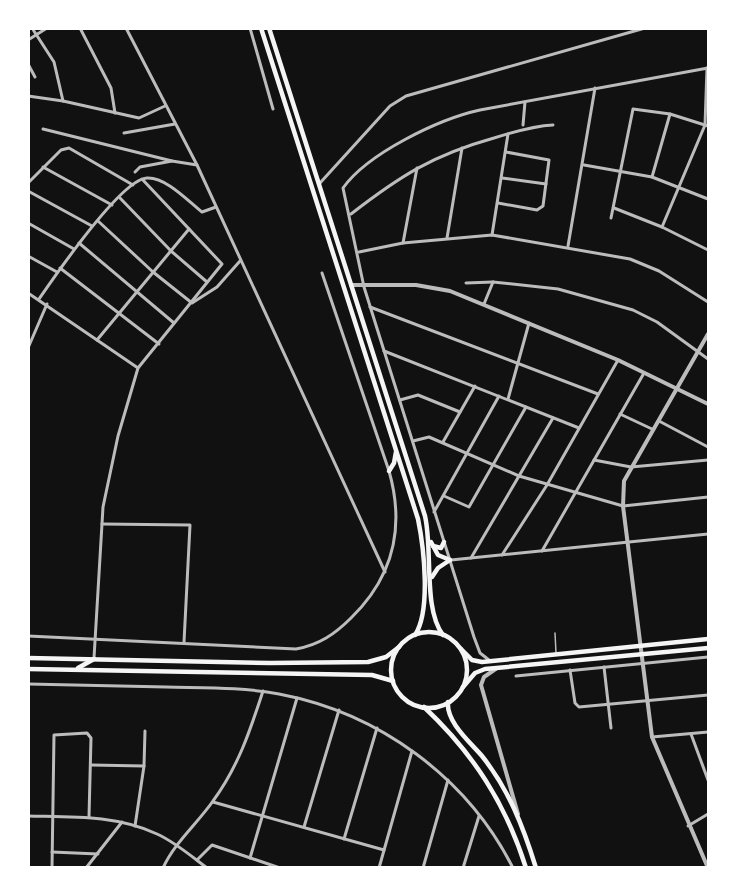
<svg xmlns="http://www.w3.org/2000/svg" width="737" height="896" viewBox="0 0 737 896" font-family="'Nunito Sans',sans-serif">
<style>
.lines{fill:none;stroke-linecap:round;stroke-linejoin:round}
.service{stroke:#bcbcbc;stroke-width:1.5}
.minor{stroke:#bcbcbc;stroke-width:3}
.tertiary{stroke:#bcbcbc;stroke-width:4}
.primary{stroke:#f5f5f5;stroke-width:4.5}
.trunk{stroke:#f5f5f5;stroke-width:4.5}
</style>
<rect width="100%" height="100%" fill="#111"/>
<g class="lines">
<polyline class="service" points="555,633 556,653"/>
<g class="minor">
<polyline points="32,28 54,62 63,101"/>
<polyline points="80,28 111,88 115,113"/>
<polyline points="126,28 197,165 385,572"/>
<polyline points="250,28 273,109"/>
<polyline points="28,40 47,28"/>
<polyline points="28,64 35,77"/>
<polyline points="28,96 63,101 139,118 165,106"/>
<polyline points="523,125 525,102"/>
<polyline points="43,129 172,161 197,165"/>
<polyline points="124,133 175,124"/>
<polyline points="584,165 652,177 708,199"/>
<polyline points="43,167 112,205"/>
<polyline points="135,172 140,167 172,161"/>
<polyline points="652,177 670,114"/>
<polyline points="502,178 546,184"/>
<polyline points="28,183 61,150 69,148 133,185"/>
<polyline points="320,183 390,106 406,96 645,28"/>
<polyline points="28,191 92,226"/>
<polyline points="120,198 171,251 207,282"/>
<polyline points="498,203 537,210 543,206 549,160 506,152"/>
<polyline points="614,208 662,227 708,250"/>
<path d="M 351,214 C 400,176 433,155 494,138 C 513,132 533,126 553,125"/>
<polyline points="611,218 633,109 670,114 708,126"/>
<polyline points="98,221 153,272 192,303 217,287 240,261"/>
<polyline points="28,223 74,249"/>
<polyline points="662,227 705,125 707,68"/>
<polyline points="492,235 508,134"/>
<polyline points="447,238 462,148"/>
<polyline points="79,243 174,323"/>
<polyline points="403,243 417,168"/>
<polyline points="568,246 595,88"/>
<polyline points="359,252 403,243 492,235 630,259 659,271 708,302"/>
<polyline points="28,256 57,272"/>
<polyline points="60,268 159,344"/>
<polyline points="466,283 493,282"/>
<polyline points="28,293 138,368"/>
<path d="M 39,299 C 55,276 121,179 147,178 C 166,177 188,201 202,212 L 216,207"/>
<polyline points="484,304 493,282 558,289 633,310 657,322 708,359"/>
<polyline points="370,307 598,394"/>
<polyline points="97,340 189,229"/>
<polyline points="28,348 47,304"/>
<polyline points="384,351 579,428"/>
<polyline points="508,399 529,323"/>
<polyline points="400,400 418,395 460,412"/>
<polyline points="620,414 652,429"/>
<polyline points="659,421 708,447"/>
<polyline points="413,441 429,437 519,476 623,506 708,497"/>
<polyline points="443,442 475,386"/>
<polyline points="594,460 631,467 708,460"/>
<polyline points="444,496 469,507 526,407"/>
<polyline points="434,512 499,396"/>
<polyline points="102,524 190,525 184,642"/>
<polyline points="542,551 644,373"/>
<polyline points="502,555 547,485 618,360"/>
<polyline points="471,558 553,418"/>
<polyline points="451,560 708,534"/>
<path d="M 28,636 L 296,649 C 319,645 335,634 351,618 C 393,577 405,527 389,471 L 322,273"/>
<polyline points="94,658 103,507 118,436 138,368 222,264 142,179"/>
<path d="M 489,660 L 480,653 L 474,637 L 364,287 L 343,188 C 368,153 439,119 480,110 L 708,68"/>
<polyline points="604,667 611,728"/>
<polyline points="570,670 575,703 579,707 708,695"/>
<polyline points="516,676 708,657"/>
<path d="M 28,684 C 74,685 120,686 166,687 C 204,688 242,687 279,694 C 379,713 467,777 513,868"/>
<polyline points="691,734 708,780"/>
<polyline points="652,737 708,732"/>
<polyline points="91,765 144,766"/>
<polyline points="213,802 384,850"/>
<path d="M 28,816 C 72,817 116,815 157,834 C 175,842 191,856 207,868"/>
<polyline points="135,826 144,766 145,731"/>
<polyline points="688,826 708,814"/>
<polyline points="304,827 339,710"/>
<polyline points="344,839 377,728"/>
<polyline points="52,852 98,854"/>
<polyline points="250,858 297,698"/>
<polyline points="197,860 212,845 280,868"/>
<polyline points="52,868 54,735 87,733 91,738 89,817"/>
<polyline points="86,868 122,822"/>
<path d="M 163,868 C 175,842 197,824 213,801 C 238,767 250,731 263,691"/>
<polyline points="379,868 412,751"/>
<polyline points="423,868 448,780"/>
<polyline points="463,868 479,816"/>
</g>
<g class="tertiary">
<polyline points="351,285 416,285 450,291 618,360 708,404"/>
<polyline points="497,668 484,677 481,685 518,814"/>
<polyline points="708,868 652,737 623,506 624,481 708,334"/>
</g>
<g class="primary">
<polyline points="461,649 472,660 482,662 708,639"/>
<polyline points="463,687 475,673 485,669 708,648"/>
</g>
<g class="trunk">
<path d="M 261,28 L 418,519 C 424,548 431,611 415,635"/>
<path d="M 269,28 L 425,516 C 433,551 423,609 443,635"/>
<polyline points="389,471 394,463 396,452"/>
<polyline points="431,542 438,555 450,560"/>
<polyline points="433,546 441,548 444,542"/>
<polyline points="432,577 438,568 450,560"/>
<circle cx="429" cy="670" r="38"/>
<polyline points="28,658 270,663 368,662 386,657 399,647"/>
<polyline points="78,668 94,659"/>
<polyline points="28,669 372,675 393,681"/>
<path d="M 448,702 C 446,722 470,742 482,756 C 509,790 523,826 536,868"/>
<path d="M 424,707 C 473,753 506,804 526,868"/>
</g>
</g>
<rect width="737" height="896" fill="none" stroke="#ffffff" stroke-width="60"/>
</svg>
